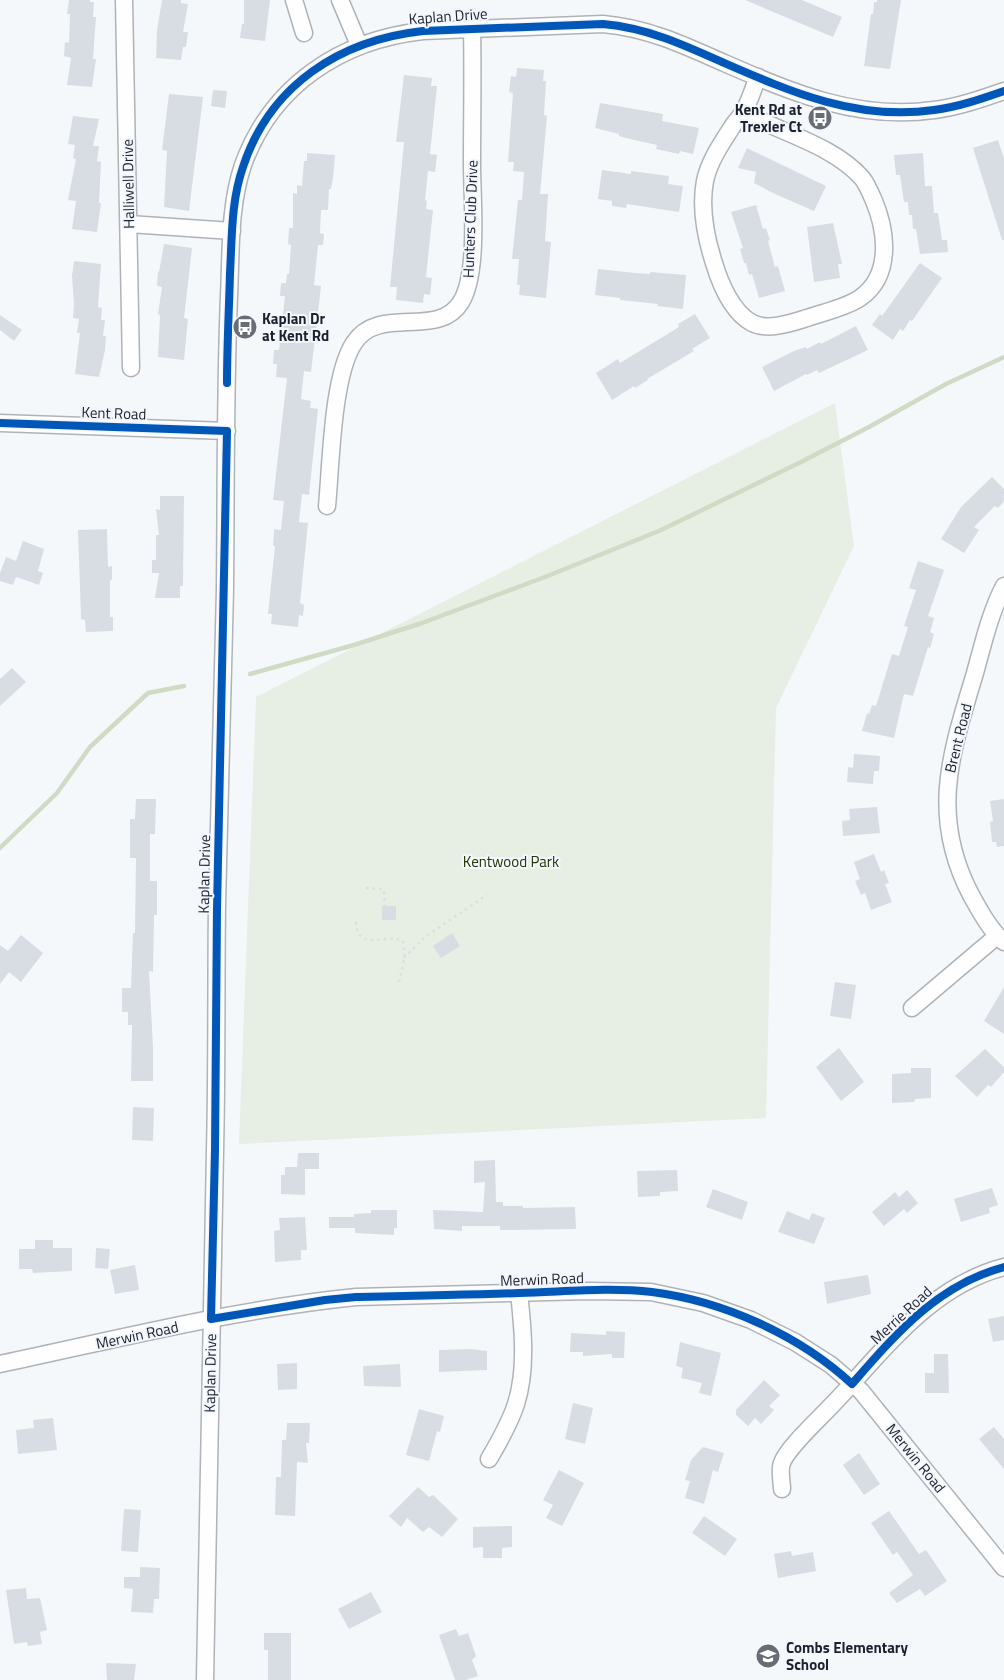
<svg xmlns="http://www.w3.org/2000/svg" width="1004" height="1680" viewBox="0 0 1004 1680" font-family="'Titillium Web',sans-serif">
<style>
.green{fill:#e7eee4}
.lines{fill:none;stroke-linecap:round;stroke-linejoin:round}
.stream{stroke:#d0dbc5;stroke-width:4.5}
.building{fill:#d8dde4}
.minor-casing{stroke:#aeb3b9;stroke-width:19}
.path{stroke:#dddee0;stroke-width:2.5;stroke-dasharray:2.5 4;stroke-linecap:butt}
.minor{stroke:#fefefe;stroke-width:16}
.cycleway-casing{stroke:#f3f7fd;stroke-width:11}
.cycleway{stroke:#0057b8;stroke-width:8}
.labels{text-anchor:middle;dominant-baseline:central;stroke-width:4;stroke-linejoin:round;paint-order:stroke}
.street-label{font-size:15px;fill:#1b212d;stroke:#f3f7fd}
.poi-label{font-size:15px;font-weight:bold;fill:#1b212d;stroke:#f3f7fd;text-anchor:start}
.park-label{font-size:15px;fill:#243501;stroke:#f3f7fd}
</style>
<rect width="100%" height="100%" fill="#f5f8fb"/>
<polygon class="green" points="835,403 854,546 776,708 766,1118 239,1144 256,697"/>
<g class="lines">
<g class="stream">
<polyline points="250,674 354,645 422,623 545,577 659,531 799,463 869,427 946,384 1004,357"/>
<polyline points="0,848 57,793 90,747 148,693 184,686"/>
</g>
</g>
<g class="building">
<polygon points="69,0 90,0 90,2 94,2 93,17 96,17 93,59 96,59 92,87 67,85 71,58 64,56 65,42 69,43 70,14 67,14"/>
<polygon points="162,0 181,0 181,3 188,4 183,32 188,32 186,47 183,47 181,60 156,58 157,30"/>
<polygon points="244,0 270,0 265,41 240,38 242,24 244,24"/>
<polygon points="745,0 802,0 842,17 833,37"/>
<polygon points="877,0 901,0 890,69 864,66 871,14 873,14 874,2 877,2"/>
<polygon points="517,68 544,70 543,81 546,81 544,115 547,116 540,194 548,194 545,241 551,242 546,298 519,295 520,285 517,285 519,259 512,259 518,200 522,200 524,172 513,171 514,162 508,162 513,93 509,92 511,76 516,77"/>
<polygon points="404,75 432,78 431,86 437,86 430,154 437,155 435,172 428,171 425,200 427,201 426,209 433,210 426,277 432,278 430,295 424,294 423,303 396,300 397,287 390,287 404,142 396,142"/>
<polygon points="213,90 227,91 225,108 211,106"/>
<polygon points="169,94 203,97 189,211 164,207 167,151 162,150"/>
<polygon points="600,103 663,114 662,121 699,128 693,154 680,151 679,154 656,149 657,145 630,139 619,136 619,134 595,128"/>
<polygon points="73,116 99,119 93,146 99,146 97,161 101,162 99,203 101,203 97,232 72,229 76,201 68,200 76,159 73,158 75,145 68,144"/>
<polygon points="998,140 1004,159 1004,240 1002,240 973,148"/>
<polygon points="747,148 826,186 814,211 775,194 754,183 756,172 738,168"/>
<polygon points="307,153 335,155 333,178 331,189 329,189 328,210 321,210 320,233 324,234 323,245 318,245 314,285 321,286 319,304 311,372 304,371 301,399 311,401 310,408 318,409 309,495 302,494 299,522 308,523 300,603 304,605 303,616 299,615 298,627 271,624 272,614 268,614 275,546 273,546 274,529 281,530 284,501 273,500 287,378 276,377 277,364 273,364 274,350 279,350 285,296 280,296 281,283 286,283 287,274 289,274 291,245 288,244 289,228 293,228 293,193 297,194 297,185 302,186 304,161 307,161"/>
<polygon points="923,153 925,186 932,186 934,213 938,213 942,240 947,240 948,252 920,254 916,229 913,229 912,215 909,215 908,202 904,202 900,175 896,175 894,155"/>
<polygon points="602,170 631,174 631,171 669,176 668,184 683,186 679,212 627,204 626,208 612,206 612,201 598,199"/>
<polygon points="756,205 763,229 766,228 770,240 768,241 775,267 778,266 785,291 759,298 752,274 749,275 746,263 744,263 740,249 743,248 731,212"/>
<polygon points="833,223 842,264 838,264 840,278 814,282 807,227"/>
<polygon points="164,244 192,248 184,318 188,319 184,360 158,357 160,315 158,314 162,287 157,286 158,271 159,272"/>
<polygon points="74,261 101,264 98,307 102,308 101,320 105,320 103,336 106,336 105,350 99,377 75,374 80,333 77,333 79,319 73,318 74,304 72,276"/>
<polygon points="920,263 942,278 912,321 910,320 903,331 900,329 893,340 872,325 880,314 882,316"/>
<polygon points="598,269 635,273 650,274 650,272 686,275 683,309 657,306 658,304 620,300 620,298 595,295"/>
<polygon points="695,314 710,338 692,349 694,351 647,379 648,380 635,388 634,386 612,400 596,373 618,359 620,363 679,327 678,324"/>
<polygon points="0,315 22,330 14,341 0,330"/>
<polygon points="856,326 868,350 819,373 817,370 807,375 806,374 774,391 762,367 794,351 806,347 807,349 820,342 821,344"/>
<polygon points="992,477 1004,489 1004,501 998,508 995,506 974,527 979,530 964,553 941,539 961,507"/>
<polygon points="160,496 184,496 183,586 180,586 180,598 155,598 159,573 152,573 152,560 156,560 156,535 159,535 156,509 160,510"/>
<polygon points="107,529 108,567 112,566 112,580 110,580 110,617 113,617 113,631 86,632 85,620 81,619 78,530"/>
<polygon points="23,541 44,549 38,571 43,573 39,585 16,577 13,585 0,581 0,573 6,557 16,561"/>
<polygon points="918,561 944,570 928,616 934,618 930,632 934,634 930,648 928,647 913,696 904,694 894,738 862,731 867,713 869,714 872,705 876,706 892,654 899,656 908,627 904,626 916,590 909,588"/>
<polygon points="12,668 26,682 0,706 0,679"/>
<polygon points="854,754 880,756 879,771 874,771 873,784 847,782 848,767 853,768"/>
<polygon points="136,799 156,799 155,834 150,834 150,881 157,881 157,915 154,915 153,972 149,971 153,1047 153,1081 131,1081 132,1025 128,1025 128,1012 122,1012 122,988 131,988 133,933 135,933 136,858 130,858 130,819 135,819"/>
<polygon points="1004,799 1004,846 997,847 996,842 992,842 990,822 993,821 990,801"/>
<polygon points="877,807 880,833 843,836 842,821 850,820 849,809"/>
<polygon points="874,854 881,872 884,870 889,883 885,884 892,902 871,910 865,893 861,895 855,881 860,879 854,862"/>
<rect x="382" y="906" width="14" height="14"/>
<polygon points="452,933 460,946 441,958 433,946"/>
<polygon points="21,935 43,953 21,982 9,972 0,984 0,945 8,951"/>
<polygon points="835,982 856,985 851,1019 830,1016"/>
<polygon points="1004,987 1004,1034 984,1021"/>
<polygon points="839,1048 864,1082 841,1101 816,1067"/>
<polygon points="985,1049 1004,1067 1004,1072 991,1087 988,1085 977,1097 955,1076"/>
<polygon points="911,1068 931,1068 931,1098 915,1099 914,1102 892,1103 892,1074 911,1073"/>
<polygon points="133,1107 154,1108 153,1141 132,1140"/>
<polygon points="298,1153 319,1153 319,1169 305,1169 305,1195 281,1194 281,1175 285,1175 285,1167 297,1167"/>
<polygon points="495,1160 496,1202 503,1202 503,1206 523,1206 523,1208 575,1207 576,1229 500,1230 500,1226 462,1226 462,1231 434,1229 433,1210 483,1212 485,1182 474,1183 474,1161"/>
<polygon points="677,1170 678,1191 660,1192 660,1196 638,1197 637,1171"/>
<polygon points="992,1188 998,1205 989,1208 990,1213 961,1222 954,1199"/>
<polygon points="713,1189 748,1202 742,1220 706,1207"/>
<polygon points="907,1190 918,1203 907,1213 904,1209 884,1226 872,1212 895,1192 899,1197"/>
<polygon points="371,1210 397,1210 397,1228 394,1228 394,1235 355,1233 355,1228 329,1228 329,1217 354,1217 354,1214 371,1213"/>
<polygon points="787,1211 809,1220 812,1213 825,1218 814,1244 778,1232"/>
<polygon points="305,1217 307,1250 301,1250 301,1260 275,1262 274,1231 280,1230 279,1218"/>
<polygon points="35,1240 53,1240 53,1248 72,1248 72,1271 33,1273 32,1269 19,1269 19,1249 35,1249"/>
<polygon points="96,1248 110,1249 108,1269 95,1268"/>
<polygon points="135,1265 139,1290 115,1294 110,1270"/>
<polygon points="868,1275 871,1294 827,1304 824,1282"/>
<polygon points="1004,1316 1004,1340 993,1342 988,1319"/>
<polygon points="606,1331 625,1332 624,1358 612,1358 612,1354 583,1356 583,1352 570,1352 571,1333 606,1335"/>
<polygon points="680,1342 721,1353 711,1396 699,1393 702,1383 681,1378 683,1368 676,1366"/>
<polygon points="470,1349 487,1351 487,1370 439,1372 439,1350"/>
<polygon points="934,1354 948,1354 949,1393 925,1393 925,1373 934,1373"/>
<polygon points="297,1363 297,1389 278,1390 277,1364"/>
<polygon points="400,1364 401,1387 364,1386 363,1366"/>
<polygon points="764,1380 780,1395 769,1406 774,1410 761,1424 755,1418 748,1426 736,1415 736,1410"/>
<polygon points="573,1403 593,1408 585,1444 565,1439"/>
<polygon points="419,1409 444,1416 440,1432 437,1431 429,1461 406,1455"/>
<polygon points="53,1418 57,1450 18,1454 16,1430 34,1428 33,1420"/>
<polygon points="287,1423 310,1423 309,1443 306,1443 308,1463 297,1462 295,1516 275,1515 276,1477 281,1477 282,1440 286,1440"/>
<polygon points="994,1427 1004,1439 1004,1469 979,1439"/>
<polygon points="703,1447 724,1453 718,1472 713,1470 704,1504 685,1498 690,1481 685,1480 691,1460"/>
<polygon points="859,1453 880,1484 864,1495 843,1465"/>
<polygon points="559,1470 584,1483 562,1526 546,1518 553,1505 543,1500"/>
<polygon points="418,1487 429,1497 433,1495 458,1519 442,1537 429,1527 423,1532 407,1518 401,1527 389,1516"/>
<polygon points="124,1509 141,1510 138,1552 121,1551"/>
<polygon points="889,1511 919,1554 926,1550 947,1581 925,1596 920,1589 897,1603 889,1593 913,1575 897,1552 893,1555 871,1523"/>
<polygon points="704,1516 737,1539 725,1556 692,1533"/>
<polygon points="512,1526 512,1547 502,1548 502,1558 483,1558 483,1547 473,1548 473,1527"/>
<polygon points="791,1551 792,1556 813,1552 816,1571 778,1578 774,1554"/>
<polygon points="140,1567 160,1568 159,1599 154,1599 153,1613 131,1612 133,1589 124,1588 124,1577 140,1577"/>
<polygon points="26,1588 27,1599 40,1598 47,1630 40,1632 42,1644 28,1646 27,1642 14,1644 6,1590"/>
<polygon points="371,1592 382,1612 349,1629 338,1609"/>
<polygon points="456,1629 459,1636 468,1633 476,1656 472,1660 478,1676 466,1680 455,1680 439,1635"/>
<polygon points="264,1633 291,1633 291,1680 268,1680 268,1650 264,1650"/>
<polygon points="106,1663 136,1664 134,1680 107,1680"/>
</g>
<g class="lines">
<defs>
<g id="minor">
<polyline points="124,0 131,368"/>
<polyline points="294,0 304,33"/>
<polyline points="340,0 359,45"/>
<path d="M 744,112 C 781,133 833,145 862,178 C 867,184 871,194 874,201 C 887,232 892,276 860,298 C 845,308 824,312 807,318 C 791,323 768,331 752,323 C 732,312 720,283 714,263 C 706,238 700,207 705,181 C 709,161 723,141 734,124 C 737,120 741,116 743,112 C 750,102 753,88 758,77"/>
<polyline points="129,224 232,231"/>
<polyline points="0,423 227,431"/>
<path d="M 327,506 C 331,466 332,376 354,343 C 379,304 438,340 461,302 C 479,273 472,199 472,164 C 472,119 473,73 472,28"/>
<path d="M 1004,586 C 990,613 983,644 975,673 C 951,753 929,815 971,895 C 980,911 990,930 1004,942"/>
<polyline points="912,1008 997,936"/>
<path d="M 0,1364 C 118,1339 236,1309 356,1297 L 589,1291 L 651,1292 L 703,1303 L 751,1320 L 795,1342 L 831,1365 L 861,1391 L 1004,1568"/>
<path d="M 489,1459 C 499,1442 510,1423 516,1404 C 527,1370 523,1329 519,1293"/>
<path d="M 782,1489 C 782,1482 779,1470 782,1463 C 787,1448 820,1418 832,1405 C 883,1352 928,1287 1004,1267"/>
<path d="M 205,1680 C 208,1504 212,1328 215,1151 C 217,1069 216,987 217,904 C 219,799 223,693 225,587 C 226,490 225,393 229,296 C 231,254 229,206 243,165 C 272,85 341,40 423,31 L 603,24 C 647,28 682,44 722,62 C 791,92 857,121 934,110 C 958,107 981,99 1004,91"/>
</g>
</defs>
<use href="#minor" class="minor-casing"/>
<g class="path">
<polyline points="366,888 382,889 384,891 385,906"/>
<path d="M 356,922 C 357,952 386,933 403,941 C 407,954 402,969 399,982"/>
<polyline points="404,958 425,937 487,895"/>
</g>
<use href="#minor" class="minor"/>
<defs>
<g id="cycleway">
<path d="M 227,383 C 227,347 229,310 230,273 C 232,238 231,201 243,167 C 270,85 340,40 423,31 L 603,24 C 647,28 682,44 722,62 C 791,92 857,121 934,110 C 958,107 981,99 1004,91"/>
<path d="M 0,423 L 227,431 L 217,909 L 215,1150 L 211,1319 L 325,1300 L 356,1297 C 410,1296 465,1295 519,1293 C 563,1292 608,1287 652,1292 C 723,1301 799,1335 852,1384 C 896,1334 937,1285 1004,1267"/>
</g>
</defs>
<use href="#cycleway" class="cycleway-casing"/>
<use href="#cycleway" class="cycleway"/>
</g>
<defs>
<symbol id="bus-disc" viewBox="-11 -11 22 22"><circle r="9.5" fill="#676c75" stroke="#f3f7fd"/><path d="M-5-6H5V4H4V6H2V4H-2V6H-4V4H-5ZM-3.5-4V0h7V-4ZM-3.5 1.2v1.5H-2V1.2ZM2 1.2v1.5H3.5V1.2Z" fill="#fff"/></symbol>
<symbol id="school-disc" viewBox="-11 -11 22 22"><circle r="9.5" fill="#676c75" stroke="#f3f7fd"/><path d="M0-5L7-2L0 1L-7-2ZM-4 1L0 2.5L4 1V4Q0 6-4 4Z" fill="#fff"/></symbol>
</defs>
<g fill-rule="evenodd">
<use href="#bus-disc" x="806" y="104" width="28" height="28"/>
<use href="#bus-disc" x="231" y="313" width="28" height="28"/>
<use href="#school-disc" x="754" y="1642" width="28" height="28"/>
</g>
<g class="labels">
<g class="street-label">
<text transform="translate(448 16) rotate(-4)">Kaplan Drive</text>
<text transform="translate(128 184) rotate(-91)">Halliwell Drive</text>
<text transform="translate(470 219) rotate(-88)">Hunters Club Drive</text>
<text transform="translate(114 413) rotate(2)">Kent Road</text>
<text transform="translate(958 738) rotate(-76)">Brent Road</text>
<text transform="translate(204 874) rotate(-89)">Kaplan Drive</text>
<text transform="translate(542 1279) rotate(-2)">Merwin Road</text>
<text transform="translate(901 1315) rotate(-43)">Merrie Road</text>
<text transform="translate(137 1335) rotate(-12)">Merwin Road</text>
<text transform="translate(210 1373) rotate(-89)">Kaplan Drive</text>
<text transform="translate(916 1458) rotate(51)">Merwin Road</text>
</g>
<g class="poi-label">
<text x="802" y="109" text-anchor="end">Kent Rd at<tspan x="802" dy="17">Trexler Ct</tspan></text>
<text x="262" y="318">Kaplan Dr<tspan x="262" dy="17">at Kent Rd</tspan></text>
<text x="786" y="1647">Combs Elementary<tspan x="786" dy="17">School</tspan></text>
</g>
<g class="park-label">
<text x="511" y="861">Kentwood Park</text>
</g>
</g>
</svg>
